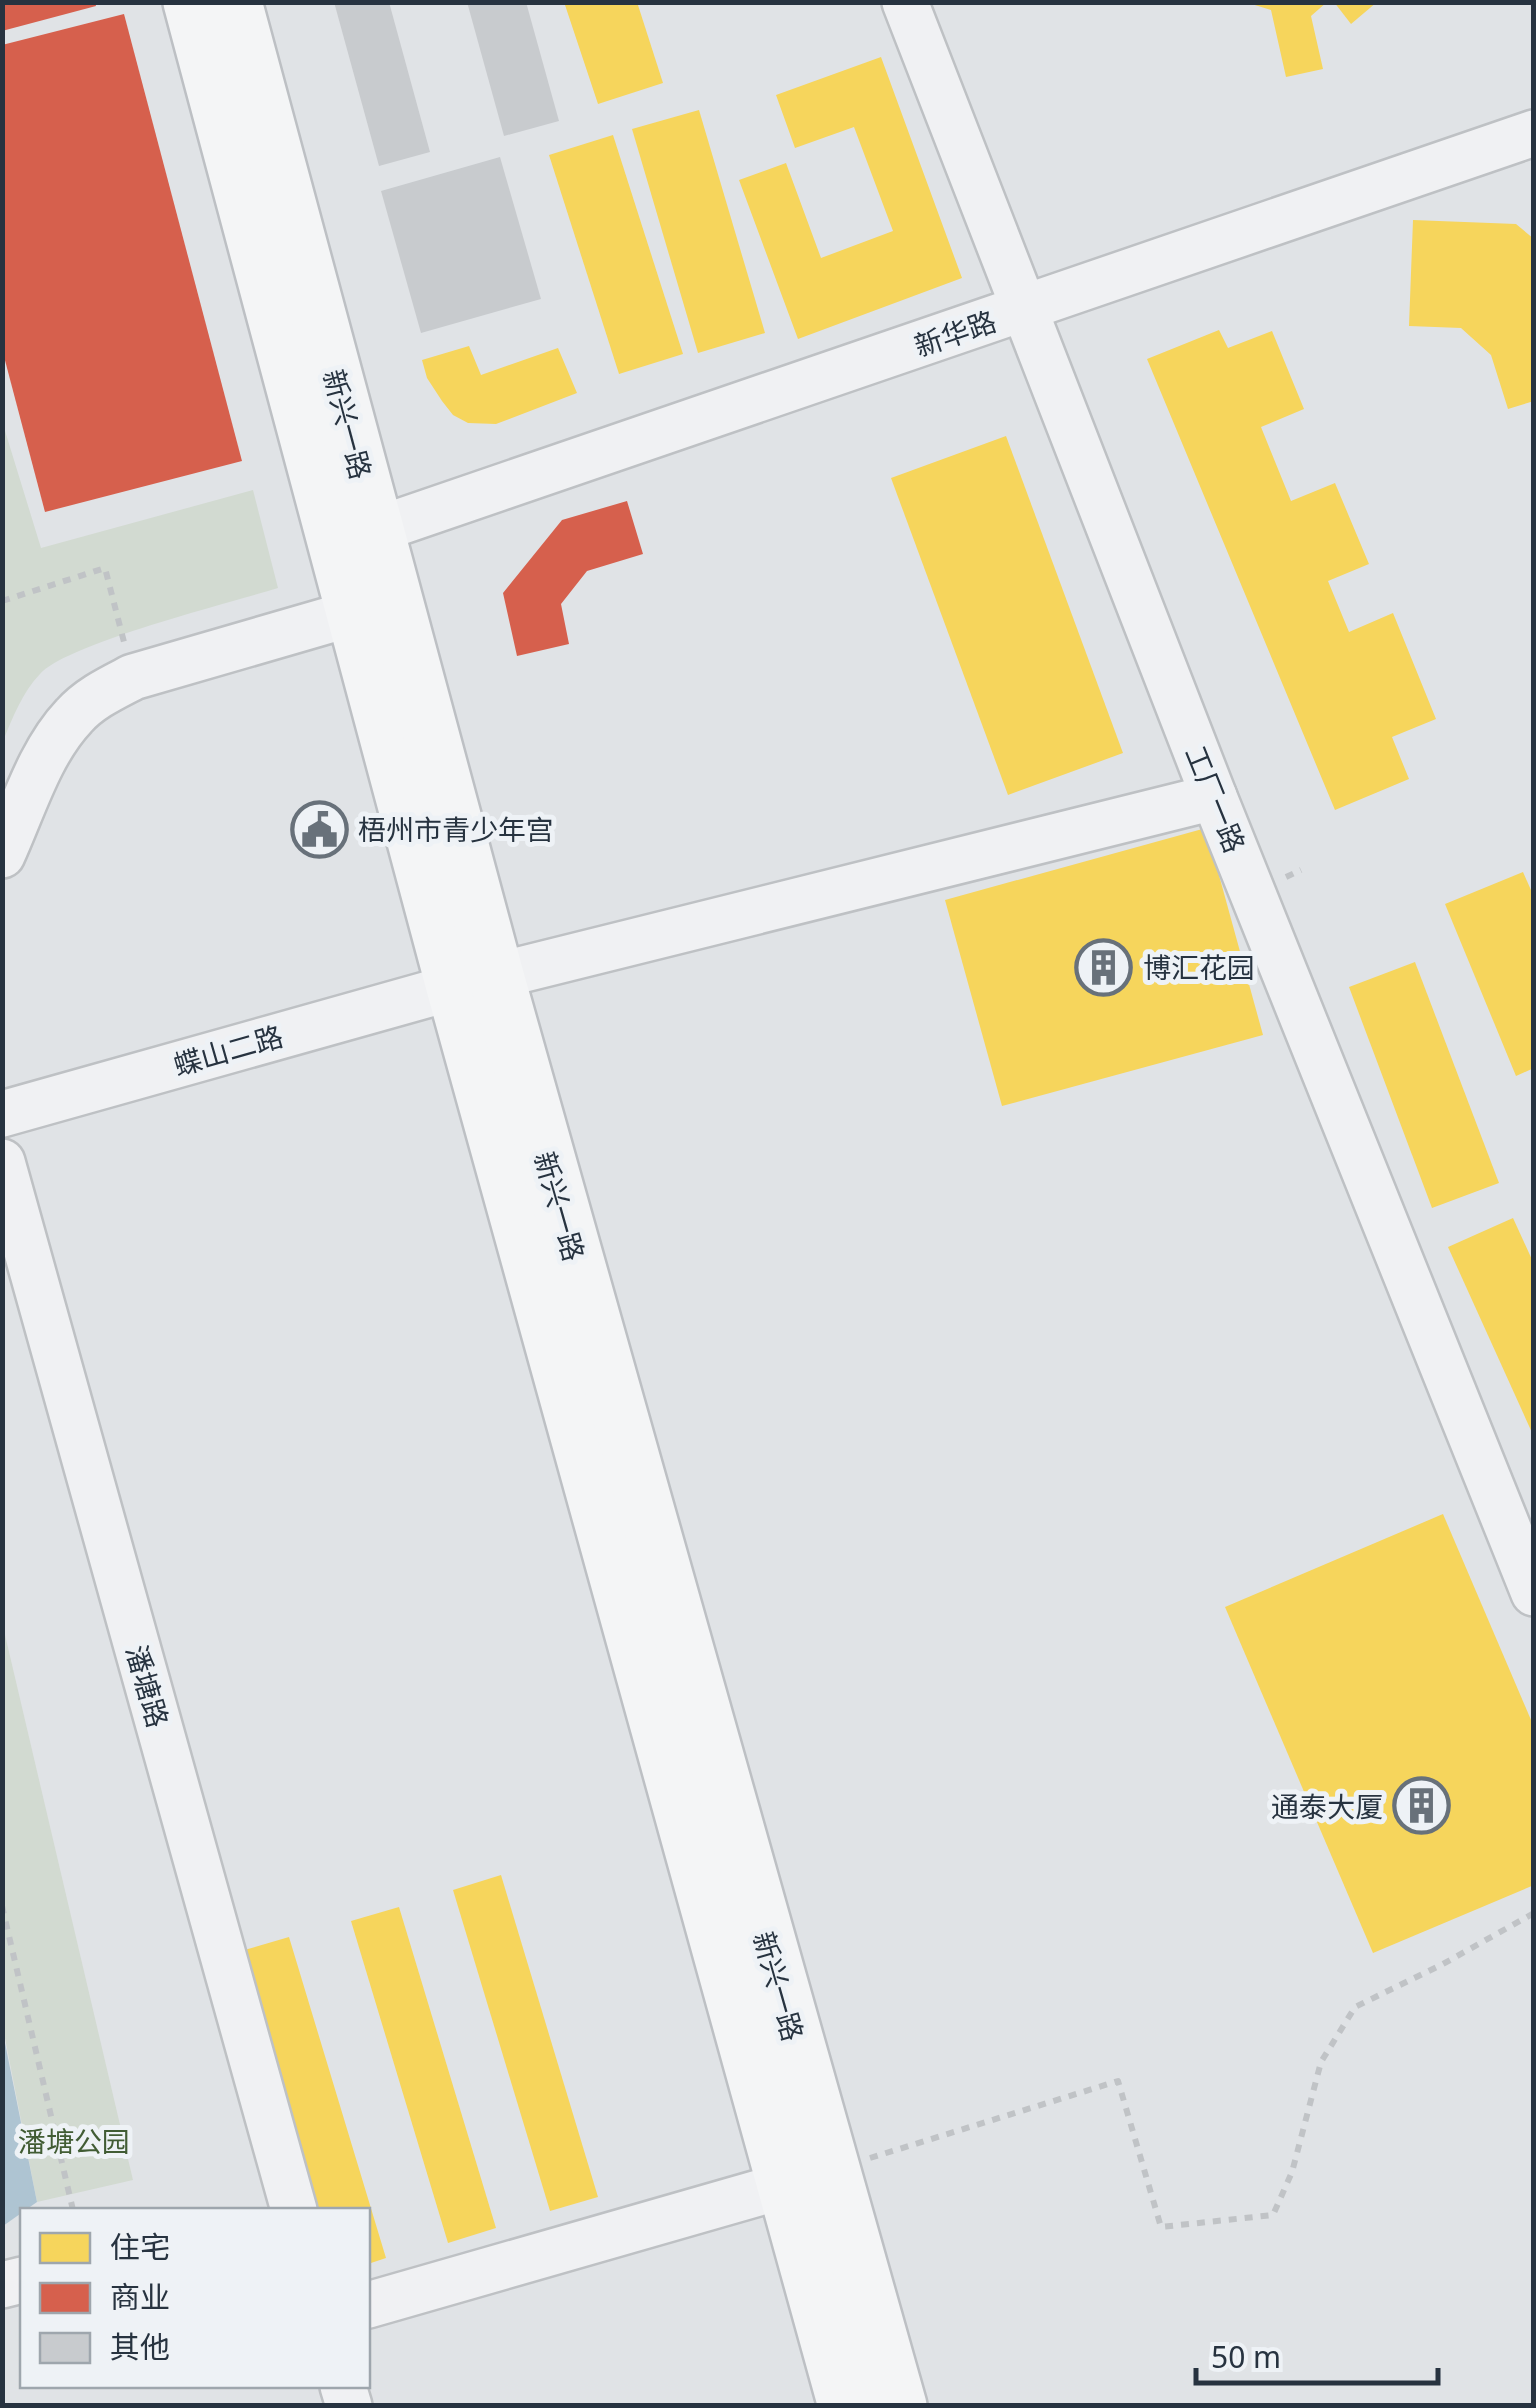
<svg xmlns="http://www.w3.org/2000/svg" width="1536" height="2408" viewBox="0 0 1536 2408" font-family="'Noto Sans','Noto Sans SC',sans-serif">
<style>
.green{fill:#d2dad1}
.water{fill:#aec4d2}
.homes{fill:#f6d55c}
.shops{fill:#d6604d}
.building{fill:#c8cbce}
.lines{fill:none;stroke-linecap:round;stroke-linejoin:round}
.minor-casing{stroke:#bec1c4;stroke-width:50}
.major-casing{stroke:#bdc0c4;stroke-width:60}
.path{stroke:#c0c3c6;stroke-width:6;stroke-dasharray:8 8;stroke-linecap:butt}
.minor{stroke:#f0f1f3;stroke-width:45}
.major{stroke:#f4f5f6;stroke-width:55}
.labels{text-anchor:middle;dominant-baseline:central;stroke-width:10;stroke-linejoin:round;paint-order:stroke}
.street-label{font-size:28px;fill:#273340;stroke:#eef2f6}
.poi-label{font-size:28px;fill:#273340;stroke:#eef2f6;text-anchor:start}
.park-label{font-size:28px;fill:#415c34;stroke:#eef2f6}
</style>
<rect width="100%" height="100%" fill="#e0e3e6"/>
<g class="green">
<path d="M 2,421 L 41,548 L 253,490 L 278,588 C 230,603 68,643 40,674 C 22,693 13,717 3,741 Z"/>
<polygon points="2,1622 133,2180 37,2202 3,2028"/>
</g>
<polygon class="water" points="2,2028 37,2202 3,2226 2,2226"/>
<g class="homes">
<polygon points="564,2 637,2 663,83 598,104"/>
<polygon points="1245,2 1327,2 1311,16 1323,69 1286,77 1271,10"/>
<polygon points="1334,2 1377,2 1351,24"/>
<polygon points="881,57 962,278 798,339 739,180 786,163 821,258 893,231 854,127 795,148 776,95"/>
<polygon points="699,110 765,333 698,353 632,129"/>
<polygon points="613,135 683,354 619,374 549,155"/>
<polygon points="1413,220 1516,224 1534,239 1534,401 1508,409 1491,355 1461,328 1409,326"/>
<polygon points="1219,330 1228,348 1272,331 1304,409 1261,427 1291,501 1335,483 1369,564 1328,581 1349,632 1393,613 1436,719 1392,737 1409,779 1335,810 1147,359"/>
<polygon points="469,346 481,375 558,348 577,393 496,424 468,423 453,415 442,401 427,378 422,360"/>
<polygon points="1006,436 1123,753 1008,795 891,478"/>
<polygon points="1206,828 1263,1035 1002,1106 945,900"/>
<polygon points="1523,872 1534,897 1534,1068 1516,1076 1445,904"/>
<polygon points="1415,962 1499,1183 1432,1208 1349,987"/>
<polygon points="1513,1218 1534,1264 1534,1437 1448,1247"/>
<polygon points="1443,1514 1534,1727 1534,1885 1373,1953 1225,1607"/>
<polygon points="501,1875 598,2197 550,2211 453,1890"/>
<polygon points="399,1907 496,2228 448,2243 351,1921"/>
<polygon points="289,1937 386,2258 368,2264 368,2210 319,2210 241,1951"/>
</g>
<g class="shops">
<polygon points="2,2 95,2 96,6 2,31"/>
<polygon points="124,14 242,461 45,512 2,349 2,45"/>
<polygon points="627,501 643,554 587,571 561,604 569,644 517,656 503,593 562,520"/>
</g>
<g class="building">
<polygon points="334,2 389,2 430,152 379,166"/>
<polygon points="467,2 526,2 559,121 504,136"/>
<polygon points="500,157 541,299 421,333 381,191"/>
</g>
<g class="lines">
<defs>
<g id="minor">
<polyline points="905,2 1214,797 1534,1593"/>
<polyline points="344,541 1534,133"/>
<path d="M 2,855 C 23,809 39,753 74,716 C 90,698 112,688 133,677 L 388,603"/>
<polyline points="496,976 1214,797"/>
<polyline points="2,1114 454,987"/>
<polyline points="2,1162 294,2210"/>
<polyline points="2,2285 22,2280"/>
<polyline points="368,2305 786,2185"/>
<polyline points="343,2386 349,2406"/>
</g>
<g id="major">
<polyline points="191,2 454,987 846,2406"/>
<polyline points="234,2 496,976 899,2406"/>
</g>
</defs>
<use href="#minor" class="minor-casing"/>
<use href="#major" class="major-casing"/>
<g class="path">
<polyline points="2,601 105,568 124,642"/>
<polyline points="1286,877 1301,870"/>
<polyline points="2,1906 73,2210"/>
<polyline points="870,2158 1118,2081 1161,2227 1273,2215 1292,2172 1321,2062 1355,2007 1443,1964 1534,1913"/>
</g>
<use href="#minor" class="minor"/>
<use href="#major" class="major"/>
</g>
<defs>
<symbol id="civic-ring" viewBox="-11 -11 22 22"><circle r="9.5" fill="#eef2f6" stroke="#68717a" stroke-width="1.5"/><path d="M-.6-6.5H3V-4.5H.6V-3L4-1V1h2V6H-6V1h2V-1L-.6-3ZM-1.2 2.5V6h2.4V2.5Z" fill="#68717a"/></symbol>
<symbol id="building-ring" viewBox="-11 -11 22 22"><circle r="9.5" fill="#eef2f6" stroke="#68717a" stroke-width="1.5"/><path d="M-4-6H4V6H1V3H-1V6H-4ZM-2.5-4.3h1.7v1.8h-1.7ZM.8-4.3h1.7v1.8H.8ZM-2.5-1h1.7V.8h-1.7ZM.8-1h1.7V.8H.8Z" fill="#68717a"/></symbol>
</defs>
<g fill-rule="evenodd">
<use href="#civic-ring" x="288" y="798" width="63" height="63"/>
<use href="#building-ring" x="1072" y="936" width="63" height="63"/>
<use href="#building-ring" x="1390" y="1774" width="63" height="63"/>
</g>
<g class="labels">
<g class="street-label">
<text transform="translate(955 333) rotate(-19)">新华路</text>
<text transform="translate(348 424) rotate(75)">新兴一路</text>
<text transform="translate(1216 799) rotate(68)">工厂一路</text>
<text transform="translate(228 1050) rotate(-16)">蝶山二路</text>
<text transform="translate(560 1206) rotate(74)">新兴一路</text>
<text transform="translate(148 1686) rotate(74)">潘塘路</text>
<text transform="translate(779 1986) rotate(74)">新兴一路</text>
</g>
<g class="poi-label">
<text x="358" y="829">梧州市青少年宫</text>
<text x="1143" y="967">博汇花园</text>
<text x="1383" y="1806" text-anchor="end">通泰大厦</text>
</g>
<g class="park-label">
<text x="74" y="2141">潘塘公园</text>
</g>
</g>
<rect width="1536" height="2408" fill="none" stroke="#273340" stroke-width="10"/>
<rect x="20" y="2208" width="350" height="180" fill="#eef2f6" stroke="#9ea6ad" stroke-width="2.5"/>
<rect x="40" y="2233" width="50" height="30" fill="#f6d55c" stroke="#9ea6ad" stroke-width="2.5"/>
<text x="110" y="2258" font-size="30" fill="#273340">住宅</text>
<rect x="40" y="2283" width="50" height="30" fill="#d6604d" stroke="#9ea6ad" stroke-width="2.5"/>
<text x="110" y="2308" font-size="30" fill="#273340">商业</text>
<rect x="40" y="2333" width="50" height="30" fill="#c8cbce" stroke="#9ea6ad" stroke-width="2.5"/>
<text x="110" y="2358" font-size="30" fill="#273340">其他</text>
<path d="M1196 2368v15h242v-15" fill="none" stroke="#273340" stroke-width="5"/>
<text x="1211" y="2368" font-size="30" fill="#273340" stroke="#eef2f6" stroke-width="8" paint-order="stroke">50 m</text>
</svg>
